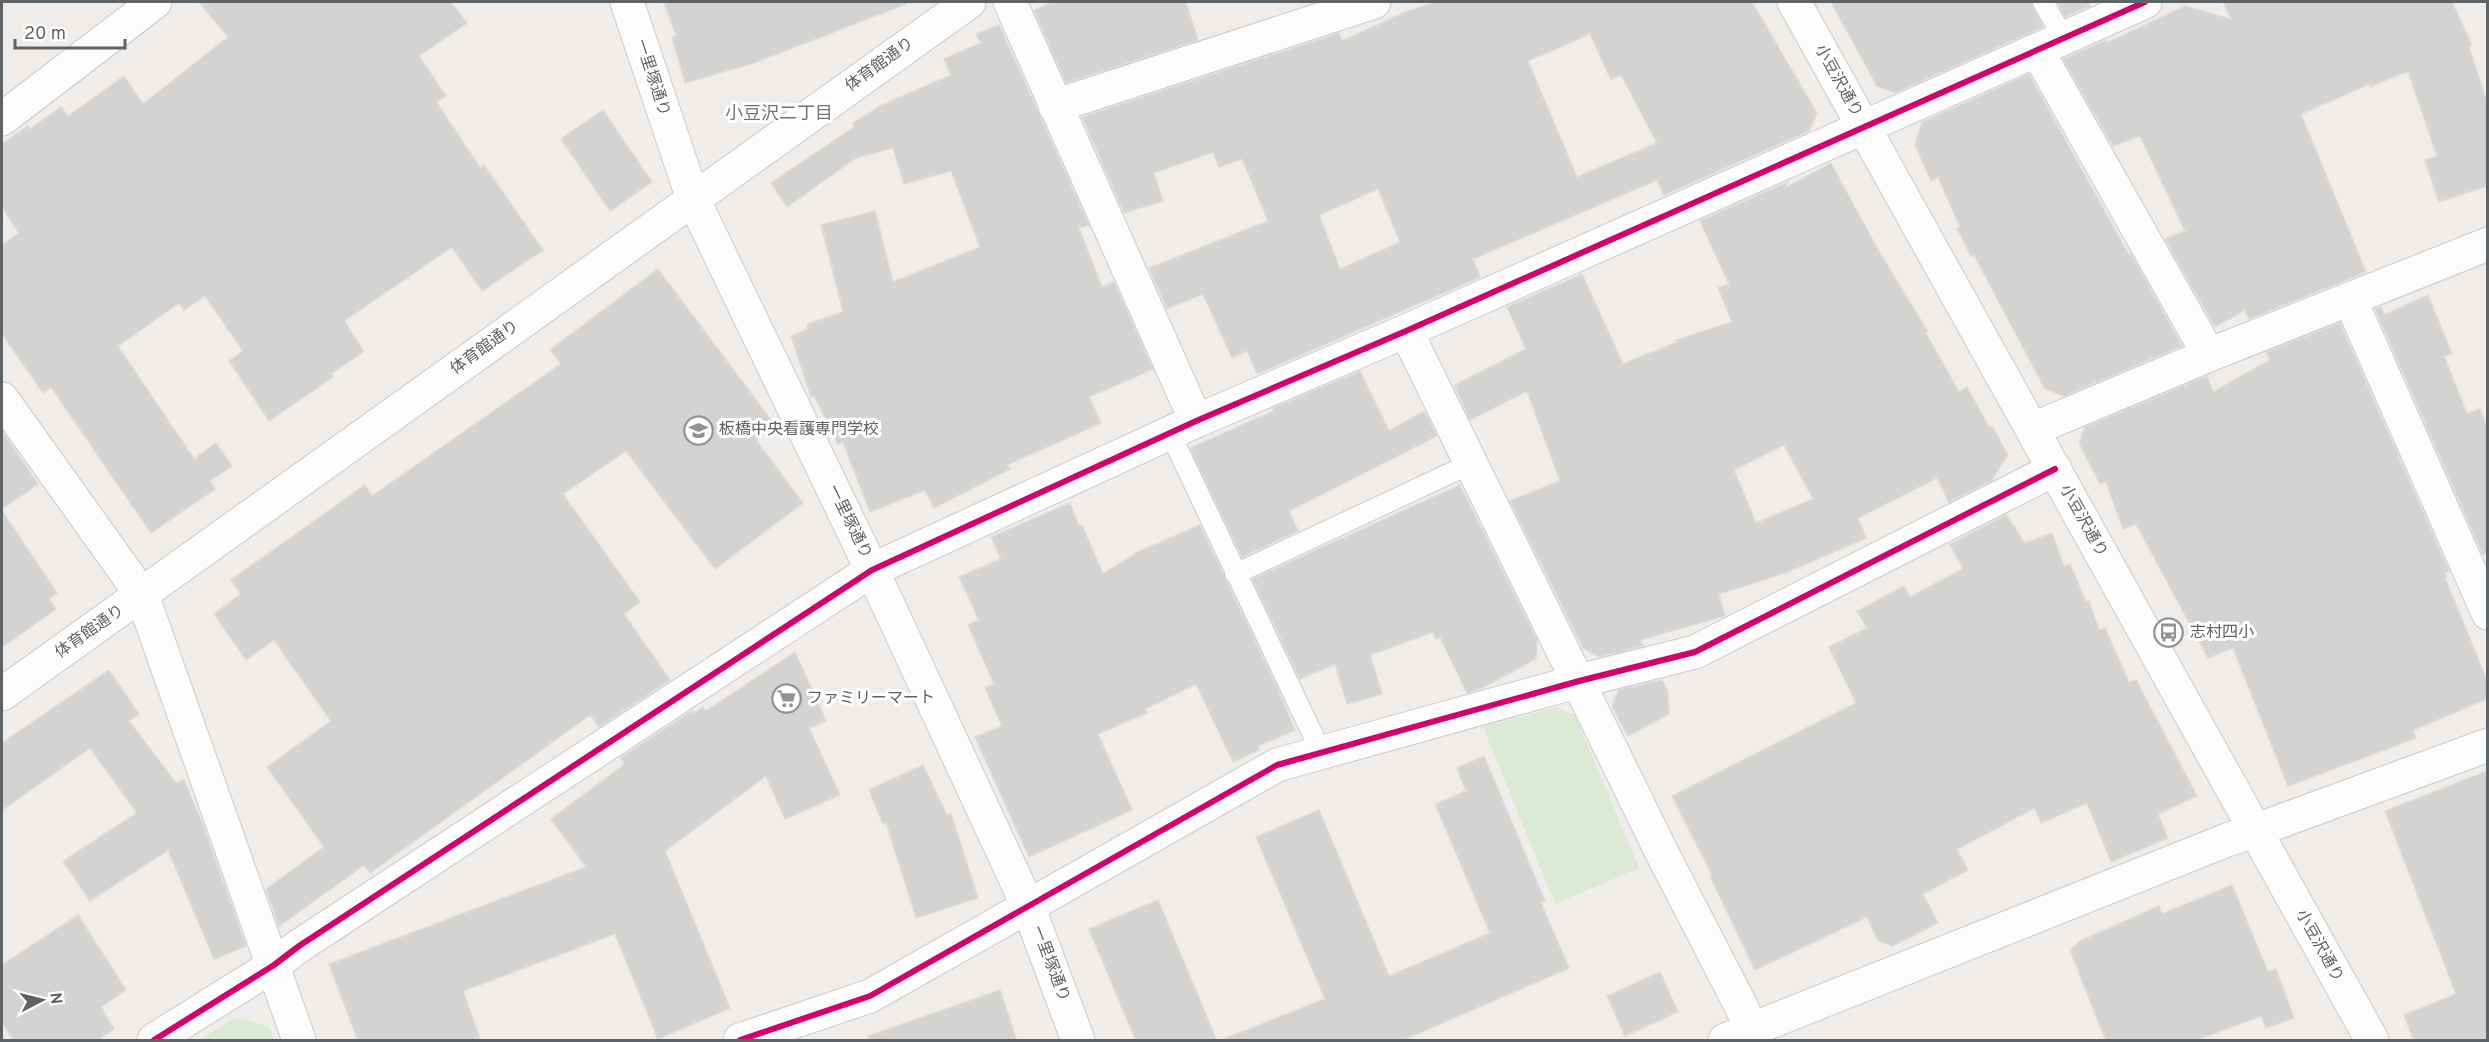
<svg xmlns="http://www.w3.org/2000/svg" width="2489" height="1042" viewBox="0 0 2489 1042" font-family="Overpass,'Noto Sans JP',sans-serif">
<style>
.green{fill:#daead5}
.building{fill:#d5d3d2;stroke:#dedcd8;stroke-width:1.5;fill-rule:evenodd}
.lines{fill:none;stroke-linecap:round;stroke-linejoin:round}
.service-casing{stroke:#cbcbcb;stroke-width:22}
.minor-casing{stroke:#cbcbcb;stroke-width:35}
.tertiary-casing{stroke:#cbcbcb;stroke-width:35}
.service{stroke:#fdfcfc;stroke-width:20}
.minor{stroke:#fdfcfc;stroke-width:33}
.tertiary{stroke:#fdfcfc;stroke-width:33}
.cycleway-casing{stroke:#fff;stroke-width:10}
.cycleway{stroke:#d6006c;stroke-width:6}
.labels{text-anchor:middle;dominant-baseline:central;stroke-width:6;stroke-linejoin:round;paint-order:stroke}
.street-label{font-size:16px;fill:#5e6367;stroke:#fff}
.poi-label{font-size:16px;fill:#5e6367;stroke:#fff;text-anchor:start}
.neighbourhood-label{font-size:18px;fill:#6f7679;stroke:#fff}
</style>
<rect width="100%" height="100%" fill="#efece9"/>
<g class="green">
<polygon points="1556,707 1575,715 1639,868 1555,904 1483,727"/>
<polygon points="236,1017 269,1027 274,1040 199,1040"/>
</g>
<g class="building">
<polygon points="199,2 451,2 467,23 419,56 446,96 436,102 480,168 484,165 543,250 482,291 452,247 344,321 364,351 331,374 333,377 269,421 229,361 243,351 205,296 184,310 179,303 118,346 194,459 216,443 232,466 210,481 215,489 151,533 51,387 43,393 2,334 2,245 19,233 2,207 2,144 28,126 30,129 61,107 68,116 124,76 143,104 228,37"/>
<polygon points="664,2 906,2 906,4 754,63 685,83 672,37 676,36"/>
<polygon points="1053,2 1186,2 1198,40 1066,83 1034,10"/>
<path d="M 1436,2 L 1752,2 L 1817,113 L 1809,131 L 1664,195 L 1657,180 L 1473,259 L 1480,277 L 1257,374 L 1247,351 L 1232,358 L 1203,294 L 1167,309 L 1149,268 L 1268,221 L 1242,159 L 1219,167 L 1213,152 L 1154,173 L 1163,201 L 1124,213 L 1082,117 L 1339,33 L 1342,41 L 1403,13 ZM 1590,34 L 1611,80 L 1621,75 L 1657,143 L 1577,177 L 1528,61 ZM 1378,189 L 1400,242 L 1340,269 L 1319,215 Z"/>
<polygon points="1831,2 2031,2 2043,27 1895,93 1877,86"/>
<polygon points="2057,2 2088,2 2090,6 2065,17"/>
<polygon points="2223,2 2452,2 2472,45 2469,47 2487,102 2487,186 2439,202 2425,160 2437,156 2408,71 2370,87 2369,84 2301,114 2366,272 2249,319 2245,310 2215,327 2165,239 2185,231 2140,136 2113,146 2063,59 2106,40 2107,43 2185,6 2231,19"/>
<polygon points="999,25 1089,225 1079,228 1102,287 1114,282 1153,369 1089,397 1101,423 1007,465 1010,469 934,508 925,490 870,512 843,442 838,444 814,395 811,397 791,336 808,329 807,324 843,312 821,225 875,211 893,282 980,247 951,171 904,184 893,148 856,158 787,207 771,183 854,127 853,123 882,105 951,75 944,59 981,43 976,34"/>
<polygon points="2029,74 2129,255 2131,254 2182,346 2064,396 2045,389 1974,255 1971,256 1957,228 1960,227 1938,177 1931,181 1915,145 1922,122"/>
<polygon points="603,110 652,182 610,211 561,139"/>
<path d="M 1831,163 L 1877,248 L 1928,332 L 1926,333 L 1959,392 L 1967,387 L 1989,427 L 1992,426 L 2008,455 L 1991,481 L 1949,502 L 1937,478 L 1858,518 L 1866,538 L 1785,573 L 1719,594 L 1725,616 L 1640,640 L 1643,646 L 1599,657 L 1583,648 L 1510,501 L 1560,481 L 1527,391 L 1470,420 L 1454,385 L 1526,349 L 1507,307 L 1582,274 L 1623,364 L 1677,342 L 1676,340 L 1732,322 L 1718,288 L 1729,284 L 1700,221 L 1788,182 L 1785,188 ZM 1784,445 L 1813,499 L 1756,523 L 1734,470 Z"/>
<polygon points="658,269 775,425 756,440 803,503 715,569 626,451 563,494 640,602 624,614 670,680 599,727 590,715 370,873 364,865 279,926 266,889 324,847 267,767 331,721 274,640 246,660 214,614 241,594 231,580 365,485 372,496 561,364 550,350"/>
<polygon points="2428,295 2452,354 2444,356 2467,414 2480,409 2487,428 2487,553 2483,555 2375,309 2381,307 2384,315"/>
<polygon points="2340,323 2449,571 2445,573 2447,577 2445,578 2487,680 2487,699 2413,730 2416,738 2288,786 2233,648 2208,658 2136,524 2123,529 2106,482 2100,484 2079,443 2085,427 2207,376 2213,392 2270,360 2266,352"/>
<polygon points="1360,371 1389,431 1424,411 1437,436 1289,511 1298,531 1242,557 1190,448 1274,411 1273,408"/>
<polygon points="2,431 38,484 2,509"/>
<polygon points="1460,485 1537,640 1536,659 1482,688 1467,693 1440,637 1436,639 1433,632 1370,655 1382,694 1347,704 1335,664 1300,679 1252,579"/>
<polygon points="1070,503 1079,526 1082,525 1103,574 1138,552 1200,525 1278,689 1295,730 1258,746 1259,750 1233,762 1196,684 1145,709 1147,713 1098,734 1132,810 1029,857 975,737 1002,726 985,688 994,684 968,625 979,620 959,577 1001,559 991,537"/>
<polygon points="2,511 57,593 49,599 56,609 2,647"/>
<polygon points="2006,515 2025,543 2052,533 2064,566 2070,564 2086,602 2089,601 2099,630 2105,628 2129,682 2136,680 2197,796 2158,814 2168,838 2111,862 2087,803 2041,823 2035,808 1957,849 1968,870 1923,894 1938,923 1893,946 1878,941 1867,917 1755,970 1710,876 1712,875 1672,796 1856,703 1829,647 1867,628 1857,611 1904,586 1910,597 1963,569 1950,544"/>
<polygon points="795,652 826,721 809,728 840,795 785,819 766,776 665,851 730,1008 658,1039 615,934 463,991 481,1041 358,1041 329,964 586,867 551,819 625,764 620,758 692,711 694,713 703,707 706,711"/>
<polygon points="109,670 139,714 129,721 176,783 184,780 203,825 246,946 214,959 168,850 90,901 63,861 137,813 90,748 2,810 2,743"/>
<polygon points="1662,680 1668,692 1669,714 1628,736 1612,707 1618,690"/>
<polygon points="1484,756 1545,901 1541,903 1569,968 1401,1041 1225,1041 1224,1039 1325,999 1256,837 1319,810 1389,976 1490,933 1435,804 1466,791 1457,768"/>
<polygon points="923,765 947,815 951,814 978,898 916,918 886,822 883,824 869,790"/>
<polygon points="2487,771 2487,1041 2414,1041 2404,1015 2456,994 2385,811"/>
<polygon points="2232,885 2268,972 2276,969 2294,1018 2266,1028 2261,1016 2194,1041 2106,1041 2070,950 2080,941 2159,906 2162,914"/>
<polygon points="1158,900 1217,1041 1136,1041 1089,929"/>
<polygon points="78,915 126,990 101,1007 114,1029 96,1041 14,1041 2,1022 2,965"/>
<polygon points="1660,972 1678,1012 1625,1036 1607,996"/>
<polygon points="1000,990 1017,1041 868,1041 868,1036"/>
</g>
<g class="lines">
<defs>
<g id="service">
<polyline points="2043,2 2063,37"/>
<polyline points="1170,433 1321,752"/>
<polyline points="1235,574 1472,463"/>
</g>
<g id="minor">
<polyline points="1010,2 1196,421"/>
<polyline points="2037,50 2209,355"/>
<polyline points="1055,106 1374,2"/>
<polyline points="2,119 155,2"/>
<polyline points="2350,299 2488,613"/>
<polyline points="1406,331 1662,853 1741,1006 1756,1040"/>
<polyline points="2,399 142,595 299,1040"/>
<polyline points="2033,429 2209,355 2488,244"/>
<polyline points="2254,831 2488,745"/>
<polyline points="154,1040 274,965 299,946 872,570 1196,421 1406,331 2145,2"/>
<polyline points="740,1040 870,996 1277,765 1579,681 1695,652 2055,469"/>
</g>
<g id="tertiary">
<polyline points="627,2 693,199 872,570 1028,906 1078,1040"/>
<polyline points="1794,2 2372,1040"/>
<polyline points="2,694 969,2"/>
<polyline points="1725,1040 2227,840 2254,831"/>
</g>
</defs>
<use href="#service" class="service-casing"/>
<use href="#minor" class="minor-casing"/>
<use href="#tertiary" class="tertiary-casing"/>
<use href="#service" class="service"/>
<use href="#minor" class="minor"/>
<use href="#tertiary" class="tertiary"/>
<defs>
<g id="cycleway">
<polyline points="154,1040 274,965 299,946 872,570 1196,421 1406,331 2145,2"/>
<polyline points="740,1040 870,996 1277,765 1579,681 1695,652 2055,469"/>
</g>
</defs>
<use href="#cycleway" class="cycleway-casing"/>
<use href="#cycleway" class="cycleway"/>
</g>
<defs>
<symbol id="university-ring" viewBox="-11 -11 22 22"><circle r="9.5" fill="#fff" stroke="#919394" stroke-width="1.5"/><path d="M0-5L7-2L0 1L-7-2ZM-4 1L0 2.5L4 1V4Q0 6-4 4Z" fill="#919394"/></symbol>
<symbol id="bus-ring" viewBox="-11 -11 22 22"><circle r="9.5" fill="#fff" stroke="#919394" stroke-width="1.5"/><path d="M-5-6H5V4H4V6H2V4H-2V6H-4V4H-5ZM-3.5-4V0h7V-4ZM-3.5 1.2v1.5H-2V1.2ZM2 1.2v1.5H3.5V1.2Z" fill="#919394"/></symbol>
<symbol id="supermarket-ring" viewBox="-11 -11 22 22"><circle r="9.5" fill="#fff" stroke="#919394" stroke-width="1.5"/><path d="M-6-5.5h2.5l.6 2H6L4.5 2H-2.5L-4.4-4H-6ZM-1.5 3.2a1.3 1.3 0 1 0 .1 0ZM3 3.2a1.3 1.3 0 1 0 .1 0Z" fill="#919394"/></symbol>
</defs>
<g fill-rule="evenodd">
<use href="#university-ring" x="682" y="414" width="33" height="33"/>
<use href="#bus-ring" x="2152" y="616" width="33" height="33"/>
<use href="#supermarket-ring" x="770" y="682" width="33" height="33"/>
</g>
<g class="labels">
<g class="street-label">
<text transform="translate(880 65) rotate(-36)">体育館通り</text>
<text transform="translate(652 78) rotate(72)">一里塚通り</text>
<text transform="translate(1838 81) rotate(61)">小豆沢通り</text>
<text transform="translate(485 348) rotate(-36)">体育館通り</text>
<text transform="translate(2083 521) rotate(61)">小豆沢通り</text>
<text transform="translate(849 522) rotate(64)">一里塚通り</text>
<text transform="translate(90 632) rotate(-35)">体育館通り</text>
<text transform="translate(2319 946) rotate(61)">小豆沢通り</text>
<text transform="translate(1050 964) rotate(69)">一里塚通り</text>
</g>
<g class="poi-label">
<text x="719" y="430">板橋中央看護専門学校</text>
<text x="2190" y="633">志村四小</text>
<text x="807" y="699">ファミリーマート</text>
</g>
<g class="neighbourhood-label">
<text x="779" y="114">小豆沢二丁目</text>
</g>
</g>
<rect width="2489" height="1042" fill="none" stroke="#5e6367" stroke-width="6"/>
<g transform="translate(42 1000) rotate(83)" stroke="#ffffff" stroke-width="4.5" paint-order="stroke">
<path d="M0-4.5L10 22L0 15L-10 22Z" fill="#5e6367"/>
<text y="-9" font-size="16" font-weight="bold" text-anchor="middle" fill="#5e6367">N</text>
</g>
<path d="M15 39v9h110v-9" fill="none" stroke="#5e6367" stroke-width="3"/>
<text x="24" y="39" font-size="18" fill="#5e6367" stroke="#ffffff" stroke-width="4.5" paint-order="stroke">20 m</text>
</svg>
